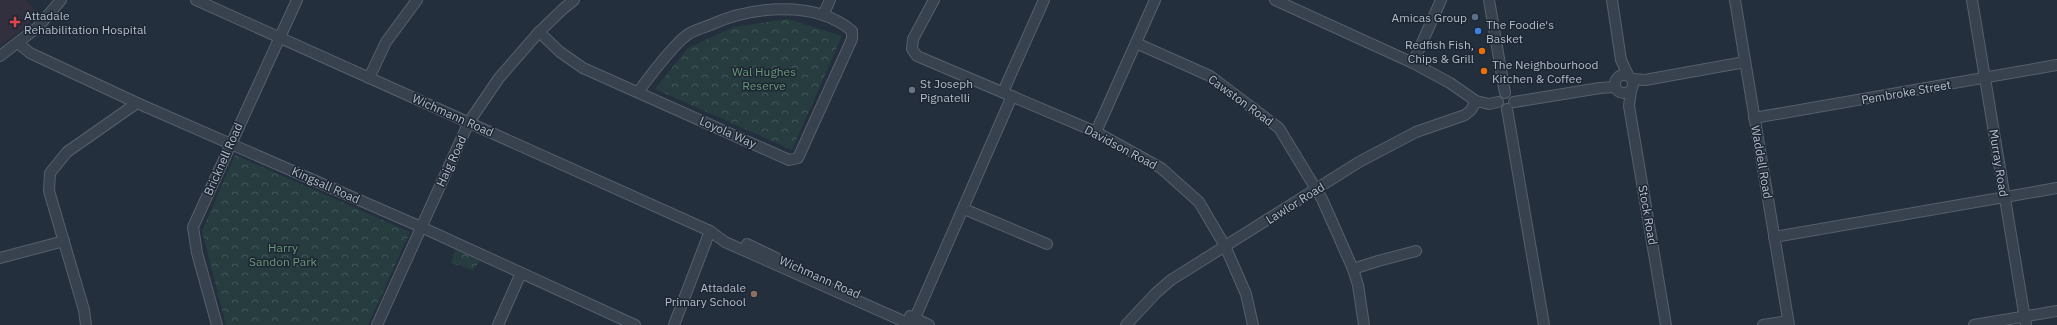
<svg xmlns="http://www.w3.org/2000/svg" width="2057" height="325" viewBox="0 0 2057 325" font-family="'IBM Plex Sans',sans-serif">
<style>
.medical{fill:#32303f}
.forest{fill:url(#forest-crowns)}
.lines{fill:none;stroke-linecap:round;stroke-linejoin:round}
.minor-casing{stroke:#565f6c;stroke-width:12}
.minor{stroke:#38414e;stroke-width:10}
.service-dot{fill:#5c6f8a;stroke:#1d2633;stroke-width:1.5}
.health-dot{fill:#e0444e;stroke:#1d2633;stroke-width:1.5}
.shop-dot{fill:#3f7fe0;stroke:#1d2633;stroke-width:1.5}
.food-dot{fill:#e8710a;stroke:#1d2633;stroke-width:1.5}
.worship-dot{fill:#6b7280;stroke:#1d2633;stroke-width:1.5}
.education-dot{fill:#8d6e63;stroke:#1d2633;stroke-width:1.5}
.labels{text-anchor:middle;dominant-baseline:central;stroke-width:3;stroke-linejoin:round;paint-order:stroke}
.poi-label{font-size:12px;fill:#b4bcc9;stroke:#1d2633;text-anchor:start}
.park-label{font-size:12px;fill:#6b9a76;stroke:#1d2633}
.street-label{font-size:12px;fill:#b4bcc9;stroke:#1d2633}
</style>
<defs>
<pattern id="forest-crowns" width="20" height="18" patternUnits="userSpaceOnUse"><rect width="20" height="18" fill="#263c3f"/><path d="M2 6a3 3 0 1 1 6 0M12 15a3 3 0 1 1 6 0" fill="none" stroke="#435659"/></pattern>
</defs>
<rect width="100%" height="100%" fill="#242f3e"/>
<polygon class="medical" points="0,0 25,0 39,13 24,28 0,46"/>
<g class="forest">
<polygon points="788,19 842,36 792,150 655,89 688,48 734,27"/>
<polygon points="235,155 410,232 368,325 226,325 202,231"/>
<polygon points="457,246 483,257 473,270 451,263"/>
</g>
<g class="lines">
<defs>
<g id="minor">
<polyline points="196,0 710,231 725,242 912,325"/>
<polyline points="934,0 913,39 912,49 917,56 1096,132 1161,168 1199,202 1225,246 1246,294 1253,325"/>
<polyline points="1275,0 1413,63 1450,83 1476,101 1489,104 1498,102"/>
<polyline points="1489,0 1505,93"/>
<polyline points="1612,0 1621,60 1628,75"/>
<polyline points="1735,0 1789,325"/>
<polyline points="1972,0 2026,325"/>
<polyline points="824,13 830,0"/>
<path d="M 539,32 L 560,52 L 583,68 L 789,160 L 798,158 L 852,39 L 852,31 C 816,0 752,6 710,25 C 703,28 694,30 687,35 C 671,47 650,76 638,92"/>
<polyline points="18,43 30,53 137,103 421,227 635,325"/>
<polyline points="1136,43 1210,76 1279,128 1322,199 1353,269 1358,285 1364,325"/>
<polyline points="0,56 38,27 61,0"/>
<polyline points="1413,63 1441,0"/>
<circle cx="1624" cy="84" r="9"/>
<polyline points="369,78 386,42 417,0"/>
<polyline points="1632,79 1645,80 1745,62"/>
<polyline points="1631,90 1629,106 1666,325"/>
<polyline points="1003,92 1044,0"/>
<polyline points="1514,102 1600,88 1615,87"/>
<polyline points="1507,109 1544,325"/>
<polyline points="1754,118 2057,65"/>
<polyline points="1096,132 1155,0"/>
<polyline points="964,209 1047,244"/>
<polyline points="1774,237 2057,188"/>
<polyline points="747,244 776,258"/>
<polyline points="0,258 64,241"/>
<polyline points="1353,269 1378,261 1416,251"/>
<polyline points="910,316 929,325"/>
<polyline points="86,325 84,310 49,191 50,173 67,152 137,103"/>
<polyline points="217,325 197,253 193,227 297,0"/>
<polyline points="377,325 469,122 499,78 539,32 563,9 574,0"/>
<polyline points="498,325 521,273"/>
<polyline points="674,325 710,231"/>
<polyline points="912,325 1012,96"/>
<polyline points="1126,325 1156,293 1171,280 1359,162 1416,132 1465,115 1471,110 1476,101"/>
<polyline points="1763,325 1788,321"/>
<polyline points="1974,325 2057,311"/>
</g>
</defs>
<use href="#minor" class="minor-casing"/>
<use href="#minor" class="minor"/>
</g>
<circle class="service-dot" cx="1475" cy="17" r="4"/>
<path class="health-dot" d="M13 16h4v4h4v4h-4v4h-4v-4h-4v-4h4z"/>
<circle class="shop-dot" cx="1478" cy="31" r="4"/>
<g class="food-dot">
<circle cx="1482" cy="51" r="4"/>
<circle cx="1484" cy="71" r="4"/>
</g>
<circle class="worship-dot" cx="912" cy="90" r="4"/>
<circle class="education-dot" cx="754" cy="294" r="4"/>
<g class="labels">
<g class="poi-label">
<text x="24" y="15">Attadale<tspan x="24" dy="14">Rehabilitation Hospital</tspan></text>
<text x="1467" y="17" text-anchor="end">Amicas Group</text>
<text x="1486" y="24">The Foodie's<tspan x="1486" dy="14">Basket</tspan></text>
<text x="1474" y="44" text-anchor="end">Redfish Fish,<tspan x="1474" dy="14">Chips &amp; Grill</tspan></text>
<text x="1492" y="64">The Neighbourhood<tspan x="1492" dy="14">Kitchen &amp; Coffee</tspan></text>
<text x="920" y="83">St Joseph<tspan x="920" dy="14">Pignatelli</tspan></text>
<text x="746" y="287" text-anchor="end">Attadale<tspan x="746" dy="14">Primary School</tspan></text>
</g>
<g class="park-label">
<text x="764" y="71">Wal Hughes<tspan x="764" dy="14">Reserve</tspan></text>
<text x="283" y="247">Harry<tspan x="283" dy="14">Sandon Park</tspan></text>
</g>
<g class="street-label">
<text transform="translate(1906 92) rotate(-10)">Pembroke Street</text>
<text transform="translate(1241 100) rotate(36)">Cawston Road</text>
<text transform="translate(453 115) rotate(24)">Wichmann Road</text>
<text transform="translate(728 132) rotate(24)">Loyola Way</text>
<text transform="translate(1121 147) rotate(28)">Davidson Road</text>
<text transform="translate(223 159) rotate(-66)">Bricknell Road</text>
<text transform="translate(451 161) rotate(-65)">Haig Road</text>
<text transform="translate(1762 162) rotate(80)">Waddell Road</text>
<text transform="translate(1999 163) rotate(81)">Murray Road</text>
<text transform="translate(326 185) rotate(24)">Kingsall Road</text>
<text transform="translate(1295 203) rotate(-32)">Lawlor Road</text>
<text transform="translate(1648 215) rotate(80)">Stock Road</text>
<text transform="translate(820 277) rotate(24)">Wichmann Road</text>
</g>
</g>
</svg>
